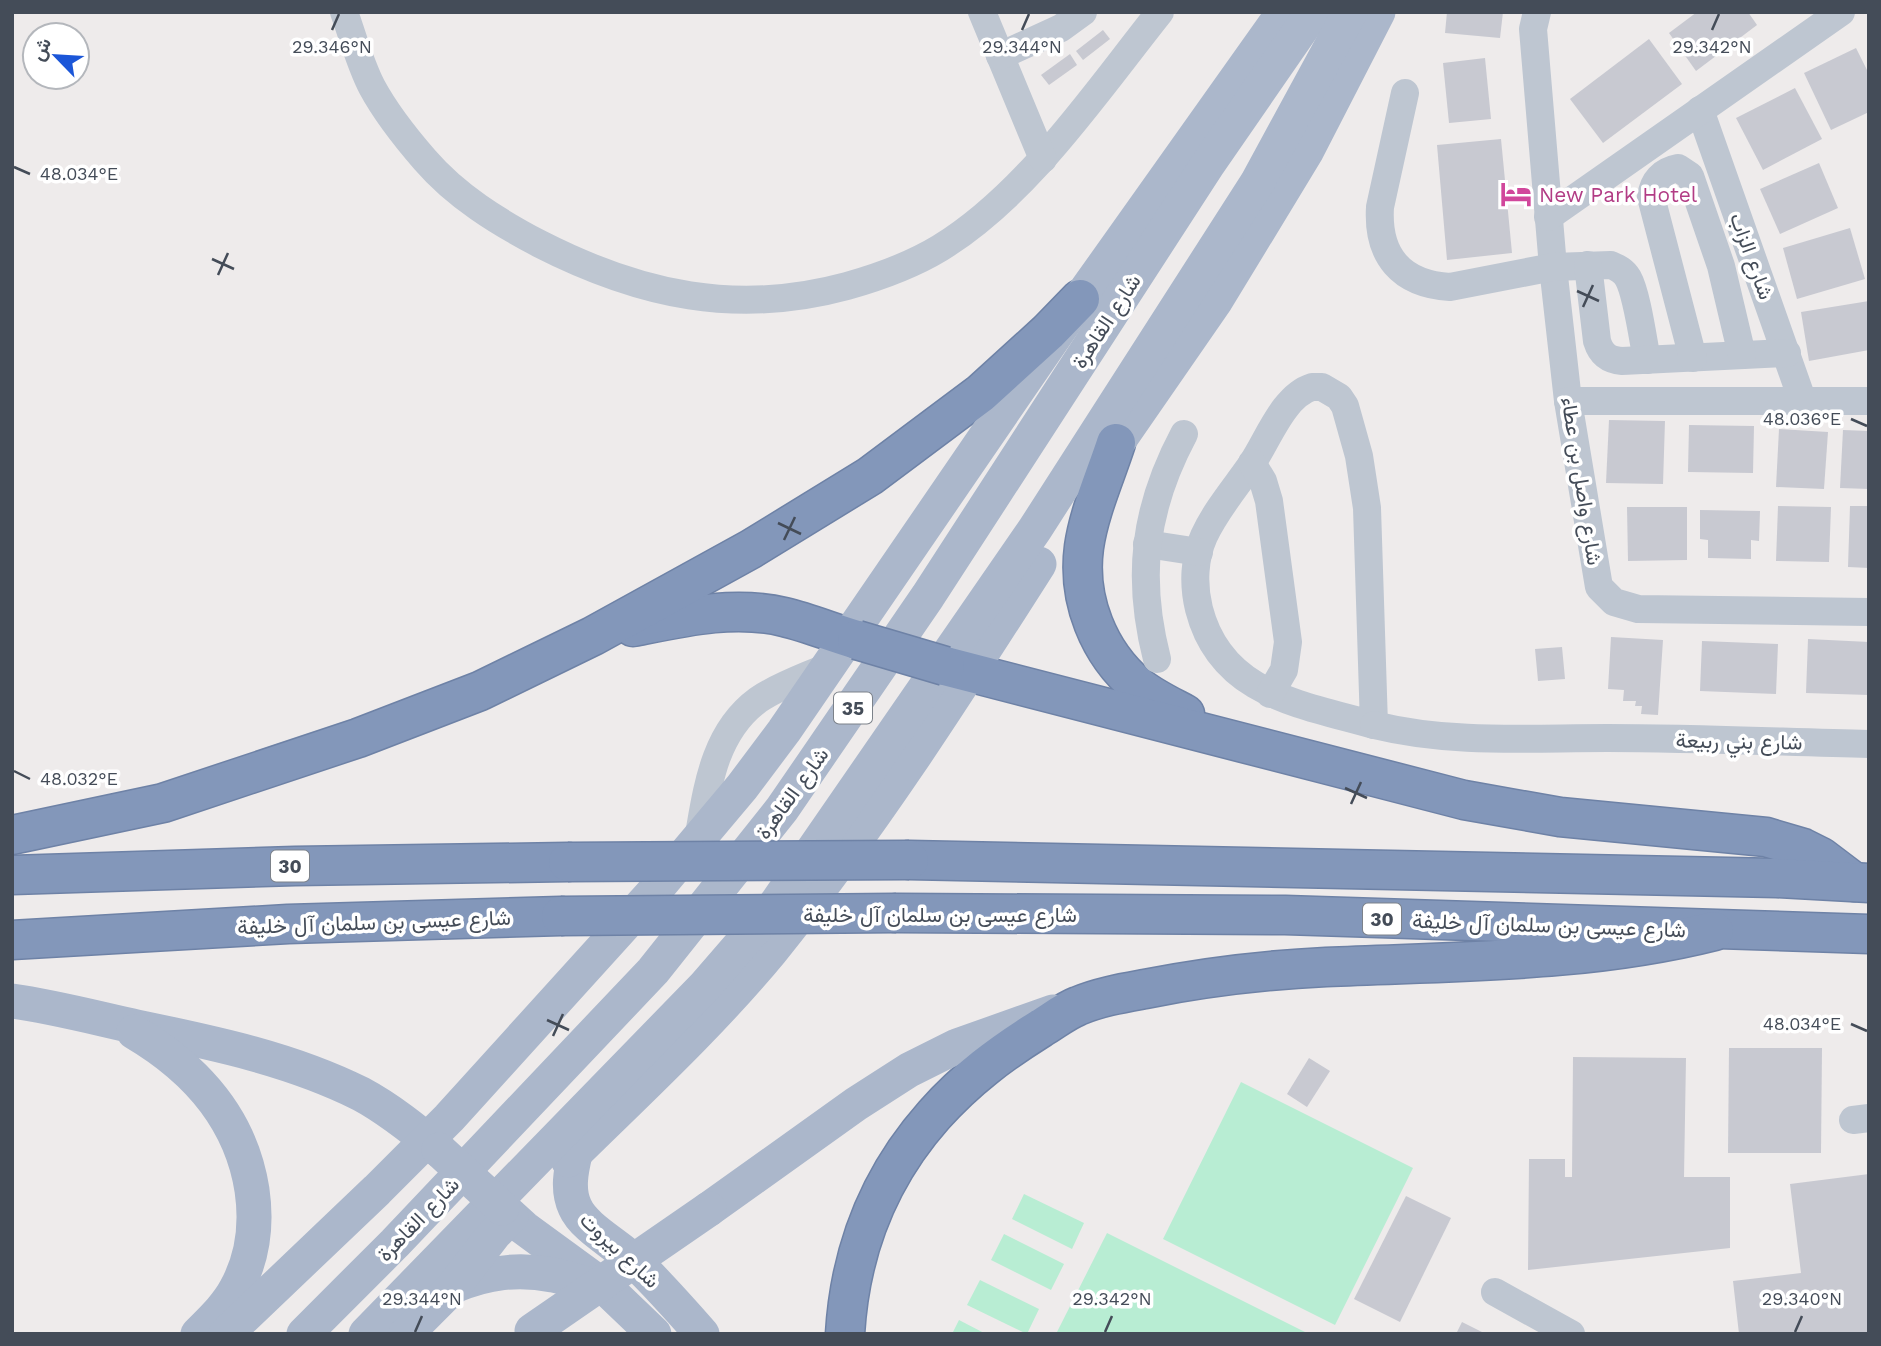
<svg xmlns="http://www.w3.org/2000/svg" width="1881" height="1346" viewBox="0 0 1881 1346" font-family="'Work Sans',Vazirmatn,sans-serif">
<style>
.green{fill:#b8edd3}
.building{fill:#c8c9d1}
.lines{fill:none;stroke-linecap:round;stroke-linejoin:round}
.highway-casing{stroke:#6e82a6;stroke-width:41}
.minor{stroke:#bec6d1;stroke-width:28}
.major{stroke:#abb7cb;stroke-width:35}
.highway{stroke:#8397ba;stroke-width:38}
.highway-bridge-casing{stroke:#6e82a6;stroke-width:41;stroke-linecap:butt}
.major-bridge{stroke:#abb7cb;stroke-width:35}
.highway-bridge{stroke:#8397ba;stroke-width:38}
.ticks{fill:none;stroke:#444c58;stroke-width:2.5}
.labels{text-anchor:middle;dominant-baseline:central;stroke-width:7;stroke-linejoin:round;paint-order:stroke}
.shield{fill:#fff;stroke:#7c828a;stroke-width:2}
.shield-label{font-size:19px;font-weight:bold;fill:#444c58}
.hotel-label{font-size:21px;fill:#b23c85;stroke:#fff;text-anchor:start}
.street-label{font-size:21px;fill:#444c58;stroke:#fff}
.ticks-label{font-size:18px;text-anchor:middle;fill:#444c58;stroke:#fff;stroke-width:7;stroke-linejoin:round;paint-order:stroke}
</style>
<rect width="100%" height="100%" fill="#eeebeb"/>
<g class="green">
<polygon points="1241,1082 1413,1168 1335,1325 1163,1239"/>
<polygon points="1024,1194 1084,1223 1072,1249 1012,1219"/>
<polygon points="1107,1233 1309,1334 1056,1334"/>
<polygon points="1004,1234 1064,1264 1051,1290 991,1260"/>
<polygon points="980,1280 1039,1309 1027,1334 967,1305"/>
<polygon points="959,1320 986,1334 952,1334"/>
</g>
<g class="building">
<polygon points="1447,12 1503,12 1500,38 1445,33"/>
<polygon points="1697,12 1748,12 1757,25 1696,71 1669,33"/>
<polygon points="1103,30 1110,39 1083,60 1076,51"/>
<polygon points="1649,39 1682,84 1603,143 1570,99"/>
<polygon points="1856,48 1869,74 1869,112 1831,130 1804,73"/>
<polygon points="1070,54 1077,65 1049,85 1041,75"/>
<polygon points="1485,58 1491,119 1449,123 1443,63"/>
<polygon points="1795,88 1822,139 1763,170 1736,118"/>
<polygon points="1501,139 1512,253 1447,260 1437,145"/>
<polygon points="1819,163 1838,208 1780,234 1760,189"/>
<polygon points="1850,228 1865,279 1797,299 1783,248"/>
<polygon points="1869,301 1869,350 1809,361 1801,312"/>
<polygon points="1609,420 1665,421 1663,484 1606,483"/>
<polygon points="1689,425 1754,426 1753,473 1688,472"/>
<polygon points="1779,429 1828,432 1824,489 1776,487"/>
<polygon points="1843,430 1869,431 1869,489 1840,488"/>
<polygon points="1778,506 1831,507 1829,562 1776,561"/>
<polygon points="1850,506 1869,506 1869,568 1848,567"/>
<polygon points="1627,507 1687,507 1687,560 1628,561"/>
<polygon points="1700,510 1760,511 1759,541 1751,540 1751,559 1708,558 1708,540 1700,539"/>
<polygon points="1611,637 1663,640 1658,715 1641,714 1642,706 1635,706 1636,701 1623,701 1624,690 1608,689"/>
<polygon points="1808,639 1869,642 1869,695 1806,693"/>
<polygon points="1702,641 1778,644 1776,694 1700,691"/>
<polygon points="1562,647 1565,679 1538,681 1535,649"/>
<polygon points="1729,1048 1822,1048 1821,1153 1728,1153"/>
<polygon points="1573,1057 1686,1058 1684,1177 1730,1177 1730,1248 1528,1270 1529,1159 1565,1159 1565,1177 1572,1177"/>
<polygon points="1309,1058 1330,1071 1307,1107 1287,1094"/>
<polygon points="1869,1174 1869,1334 1739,1334 1733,1281 1801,1273 1790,1184"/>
<polygon points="1406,1196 1451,1218 1400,1322 1354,1299"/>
<polygon points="1462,1322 1486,1334 1456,1334"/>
</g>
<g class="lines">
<defs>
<g id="highway">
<path d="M 1116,443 C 1105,477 1089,512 1084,547 C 1077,599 1098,653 1139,687 C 1153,698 1170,706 1185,714"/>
<path d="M 633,627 C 683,617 734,605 784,617 C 809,623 833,633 857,640"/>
<polyline points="945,666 1464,800 1560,817 1766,837 1803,848 1821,857 1854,882"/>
<polyline points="12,835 163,803 358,738 480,691 593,636 751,549 870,476 981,393 1048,332 1080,299"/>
<polyline points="909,860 1777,878 1869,883"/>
<polyline points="12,875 295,866 568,862"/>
<polyline points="896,913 1285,915 1869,934"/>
<polyline points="12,940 288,924 561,916"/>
<path d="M 845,1334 C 850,1250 878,1178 934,1115 C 966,1079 1001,1053 1041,1028 C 1053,1021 1065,1011 1078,1006 C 1099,997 1123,993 1145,989 C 1205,977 1265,970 1326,967 C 1456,961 1587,963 1714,931"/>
</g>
</defs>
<use href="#highway" class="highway-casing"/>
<g class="minor">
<path d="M 344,12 C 353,37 360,64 372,87 C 386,113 405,137 425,160 C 456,196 498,222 540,244 C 640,295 737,316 847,286 C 879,277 912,265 940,248 C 1028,194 1096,92 1160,12"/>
<polyline points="982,12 1043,159"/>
<polyline points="1537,12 1533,29 1553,267 1568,401 1599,587 1614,602 1638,609 1869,612"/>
<polyline points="1000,56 1061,28 1083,12"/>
<path d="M 1405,93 L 1380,207 C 1377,256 1401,284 1450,287 L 1553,267 L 1611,265 C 1618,268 1624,271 1628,278 C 1637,294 1643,340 1647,360"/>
<polyline points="1700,110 1803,402"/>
<polyline points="1548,217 1841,12"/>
<path d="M 1588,265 L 1597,341 C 1601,354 1608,360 1622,361 L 1787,353"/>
<path d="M 1693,358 L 1651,197 C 1653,181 1662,171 1678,168 L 1690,176 L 1721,266 L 1742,355"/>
<path d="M 1312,387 L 1322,387 L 1339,397 L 1345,406 L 1359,456 L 1367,508 L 1374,725 C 1301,704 1221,695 1199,609 C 1193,585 1194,558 1204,536 C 1216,510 1235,488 1251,465 C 1268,440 1283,396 1312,387 Z"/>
<polyline points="1568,401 1869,401"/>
<polyline points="1252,463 1263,481 1269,501 1288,642 1284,670 1270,694"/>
<polyline points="1147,544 1199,552"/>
<path d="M 1157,659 C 1136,577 1144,509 1184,434"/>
<path d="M 1374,725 C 1451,744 1528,738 1607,738 C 1694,738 1782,742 1869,744"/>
<path d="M 698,840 C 707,790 713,733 758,700 C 778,686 805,677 827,667"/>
<polyline points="1853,1120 1869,1118"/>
<polyline points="1495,1292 1571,1334"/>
</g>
<g class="major">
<polyline points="1115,446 1216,300 1306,152 1378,12"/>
<path d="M 12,1001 C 55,1007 96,1018 137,1027 C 214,1043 291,1059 361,1094 C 389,1109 415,1130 439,1150"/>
<path d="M 134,1032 C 195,1068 241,1119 252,1190 C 257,1224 253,1258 236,1289 C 227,1306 212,1320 198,1334"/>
<path d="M 575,1154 C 571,1171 567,1190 575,1207 C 584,1228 618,1245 635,1262 C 658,1284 680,1309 702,1334"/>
<path d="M 568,1160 C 637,1092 709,1026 771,951 C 870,829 955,696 1039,564"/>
<polyline points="502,1208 524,1228 606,1288 654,1334"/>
<polyline points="709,1209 856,1104 909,1070 957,1046 1053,1012"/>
<path d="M 454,1286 C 487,1272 518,1268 553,1275 C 565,1277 578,1282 591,1285"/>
<polyline points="226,1334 377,1190 449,1118 652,894 742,787 784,731 1080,299 1284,12"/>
<polyline points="304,1334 395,1243 653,971 782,809 928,596 1208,164 1313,12"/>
<polyline points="366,1334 705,986 776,904 1035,529 1257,183 1350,12"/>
<polyline points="406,1334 454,1286 494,1234 511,1217"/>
</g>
<use href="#highway" class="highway"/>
<defs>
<g id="highway-bridge">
<polyline points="857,640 945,666"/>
<polyline points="568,862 909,860"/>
<polyline points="561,916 896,913"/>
</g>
</defs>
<use href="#highway-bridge" class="highway-bridge-casing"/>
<g class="major-bridge">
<polyline points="439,1150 502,1208"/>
<polyline points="532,1331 709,1209"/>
</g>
<use href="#highway-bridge" class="highway-bridge"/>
</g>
<path class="ticks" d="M 332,30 L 339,14M 1022,30 L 1029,14M 1712,30 L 1719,14M 14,167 L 30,174M 212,259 L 234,269M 218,275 L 228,253M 1577,291 L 1599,301M 1583,307 L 1593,285M 1851,419 L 1867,426M 778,523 L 801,534M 784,540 L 795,517M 14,771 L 30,779M 1345,788 L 1367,798M 1351,804 L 1361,782M 547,1020 L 569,1030M 1851,1024 L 1867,1031M 553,1036 L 563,1014M 415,1332 L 422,1316M 1105,1332 L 1112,1316M 1795,1332 L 1802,1316"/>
<defs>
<symbol id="hotel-bare" viewBox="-9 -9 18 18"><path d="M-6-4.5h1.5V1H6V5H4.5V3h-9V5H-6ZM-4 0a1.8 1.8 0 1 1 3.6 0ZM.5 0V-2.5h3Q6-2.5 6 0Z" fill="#d1479c" stroke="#fff" stroke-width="2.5" paint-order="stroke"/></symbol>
</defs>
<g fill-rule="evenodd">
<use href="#hotel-bare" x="1494" y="172" width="44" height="44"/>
</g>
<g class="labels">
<g class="shield">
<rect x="834" y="692.5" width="38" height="31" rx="5"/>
<rect x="271" y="850.5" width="38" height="31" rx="5"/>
<rect x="1363" y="903.5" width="38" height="31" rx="5"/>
</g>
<g class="shield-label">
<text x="853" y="708">35</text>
<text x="290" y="866">30</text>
<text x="1382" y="919">30</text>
</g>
<g class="hotel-label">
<text x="1539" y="194">New Park Hotel</text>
</g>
<g class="street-label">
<text transform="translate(1752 256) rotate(70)">شارع الزاب</text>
<text transform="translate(1106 321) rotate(-57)">شارع القاهرة</text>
<text transform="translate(1582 481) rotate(81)">شارع واصل بن عطاء</text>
<text transform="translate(1739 741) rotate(1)">شارع بني ربيعة</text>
<text transform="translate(792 793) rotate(-54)">شارع القاهرة</text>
<text x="940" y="914">شارع عيسى بن سلمان آل خليفة</text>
<text transform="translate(374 922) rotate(-2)">شارع عيسى بن سلمان آل خليفة</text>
<text transform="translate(1549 925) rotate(2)">شارع عيسى بن سلمان آل خليفة</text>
<text transform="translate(418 1219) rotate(-46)">شارع القاهرة</text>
<text transform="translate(620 1250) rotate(43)">شارع بيروت</text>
</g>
</g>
<g class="ticks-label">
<text x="332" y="53">29.346°N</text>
<text x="1022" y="53">29.344°N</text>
<text x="1712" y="53">29.342°N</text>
<text x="79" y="180">48.034°E</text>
<text x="1802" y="425">48.036°E</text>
<text x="79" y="785">48.032°E</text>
<text x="1802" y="1030">48.034°E</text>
<text x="1112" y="1305">29.342°N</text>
<text x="1802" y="1305">29.340°N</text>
<text x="422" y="1305">29.344°N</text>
</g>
<rect width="1881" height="1346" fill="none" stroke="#444c58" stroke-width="28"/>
<g transform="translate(56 56) rotate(295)"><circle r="33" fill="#ffffff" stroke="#b4b7bc" stroke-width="2"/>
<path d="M0-5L12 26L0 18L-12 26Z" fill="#1b56d8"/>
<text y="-10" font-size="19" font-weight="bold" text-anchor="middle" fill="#444c58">ش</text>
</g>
</svg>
